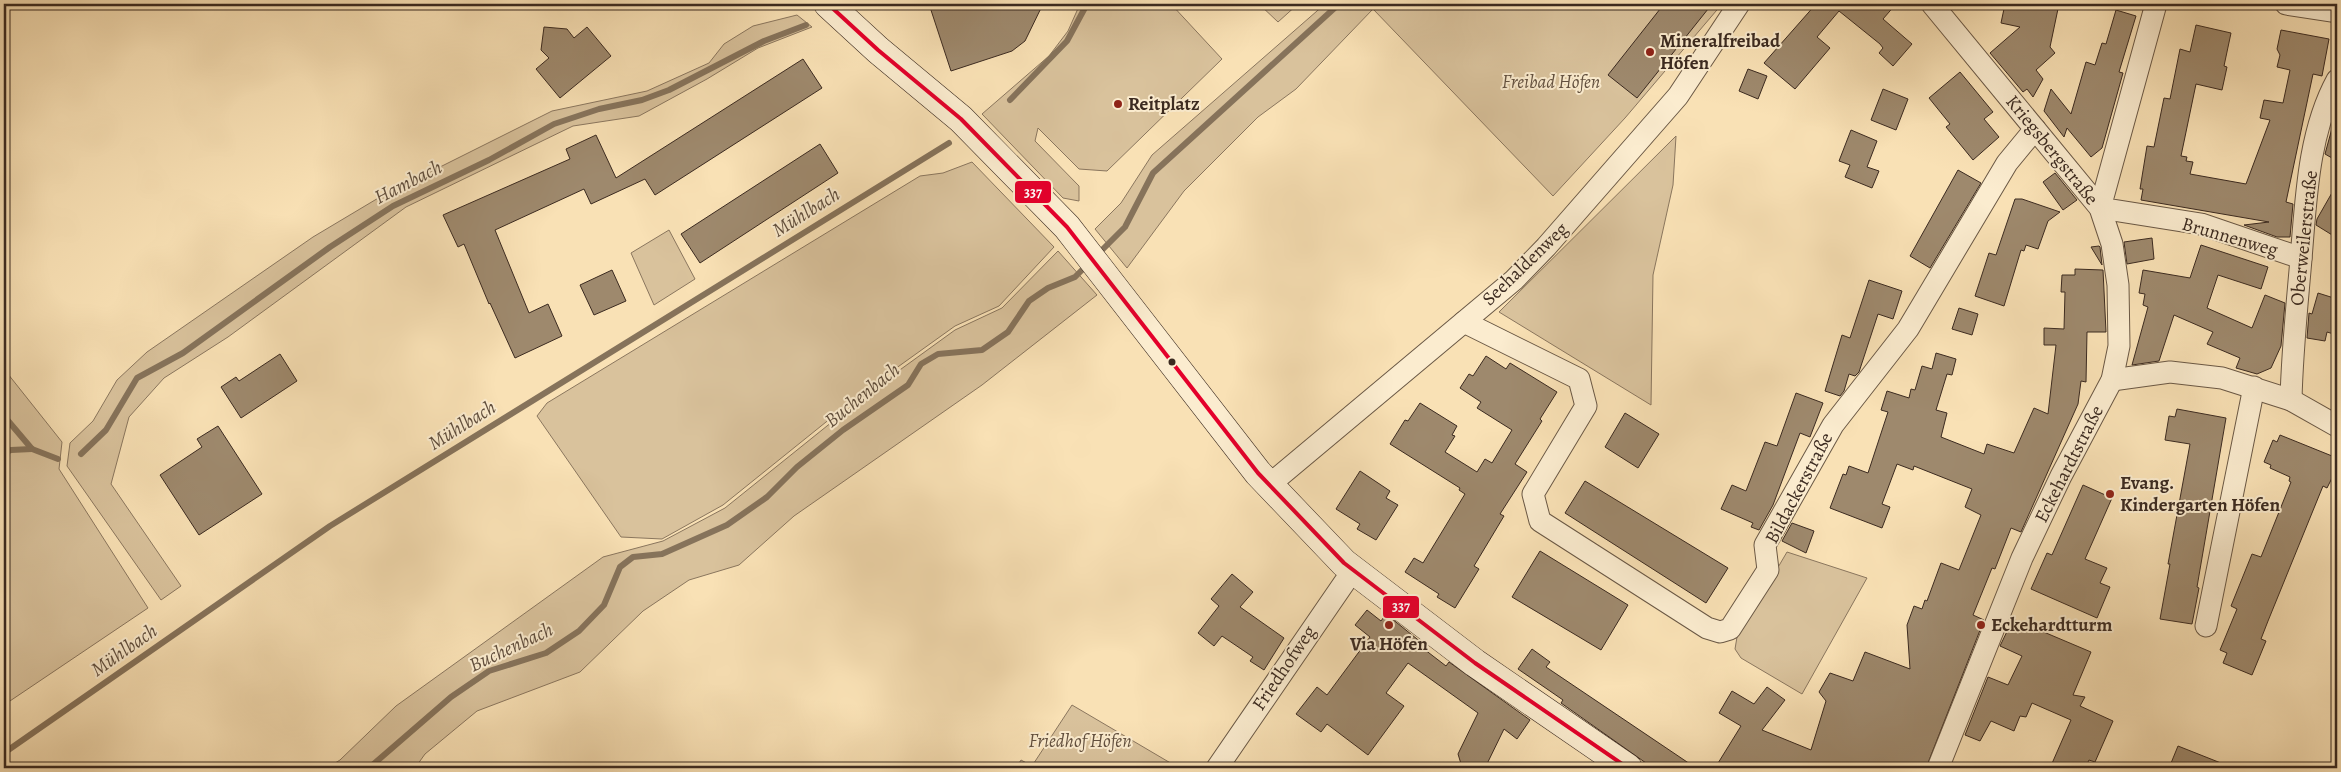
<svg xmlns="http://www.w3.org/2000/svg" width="2341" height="772" viewBox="0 0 2341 772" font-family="Alegreya,serif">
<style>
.green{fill:#d9c29c;stroke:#8a765e}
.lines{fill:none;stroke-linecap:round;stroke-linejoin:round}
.stream{stroke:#86735b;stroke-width:6}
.building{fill:#9e896d;stroke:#3b2a20}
.street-casing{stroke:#6a5845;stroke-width:23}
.secondary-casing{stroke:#3b2a20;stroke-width:29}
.street{stroke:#fbeccf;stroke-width:21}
.secondary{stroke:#fbeccf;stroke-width:28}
.bus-1-casing{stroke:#fbeccf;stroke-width:8}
.bus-1{stroke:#e4002b;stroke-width:4}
.poi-dot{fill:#8f2418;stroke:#fbeccf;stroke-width:2}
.bus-dot{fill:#3b2a20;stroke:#fbeccf;stroke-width:2}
.labels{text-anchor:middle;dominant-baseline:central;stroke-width:4;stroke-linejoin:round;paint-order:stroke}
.poi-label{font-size:19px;font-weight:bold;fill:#3b2a20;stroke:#fbeccf;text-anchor:start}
.park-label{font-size:19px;font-style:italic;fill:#62503f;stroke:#fbeccf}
.street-label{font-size:19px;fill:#3b2a20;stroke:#fbeccf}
.water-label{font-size:20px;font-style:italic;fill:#604e3d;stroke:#fbeccf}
.line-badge{stroke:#fbeccf;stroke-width:2}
.badge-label{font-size:14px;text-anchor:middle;font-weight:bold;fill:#fff}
</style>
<rect width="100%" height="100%" fill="#f9e1b5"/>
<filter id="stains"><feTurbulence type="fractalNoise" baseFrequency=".004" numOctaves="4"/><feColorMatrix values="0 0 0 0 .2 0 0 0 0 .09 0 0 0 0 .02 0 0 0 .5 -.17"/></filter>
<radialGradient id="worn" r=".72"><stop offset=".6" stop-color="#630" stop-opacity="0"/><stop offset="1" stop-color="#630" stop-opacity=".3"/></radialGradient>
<g class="green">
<polygon points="1080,4 1171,4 1222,59 1107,171 1079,169 1038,128 1035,141 1079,186 1079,201 1063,198 982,114 1049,56 1068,31"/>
<polygon points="1259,4 1298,4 1278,22"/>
<polygon points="1325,4 1722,4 1625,118 1553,196 1373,9 1296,89 1258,117 1184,191 1127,268 1095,229 1121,203 1152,155"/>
<polygon points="797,15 812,27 758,48 707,79 639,116 573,126 406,207 228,337 164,378 129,417 111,484 181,586 161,600 67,466 70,443 93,421 117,380 147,352 313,237 380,197 552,111 647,91 709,63 724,44 753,26"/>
<polygon points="1676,136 1673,185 1653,275 1651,405 1499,312"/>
<polygon points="972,162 1054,247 999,306 955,326 867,389 723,505 662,539 621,537 537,416 547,403 920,176 943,173"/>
<polygon points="669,230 695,279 654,305 631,253"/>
<polygon points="1058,251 1097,295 982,385 794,516 739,565 689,580 643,611 580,672 477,711 425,754 415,768 327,768 340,760 396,706 603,557 663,541 725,508 868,393 955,330 1002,308"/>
<polygon points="4,369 62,442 59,469 148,608 4,705"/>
<polygon points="1787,552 1867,578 1802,694 1741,658 1735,649 1737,637"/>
<polygon points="1072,705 1179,768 1016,768 1021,760 1032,766"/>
</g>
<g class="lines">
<g class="stream">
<polyline points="1010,100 1067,41 1087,4"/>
<polyline points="1096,256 1125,227 1153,173 1339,4"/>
<polyline points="4,416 32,449 58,459"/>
<polyline points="4,453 11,450 32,449"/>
<polyline points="81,454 106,430 137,378 183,353 330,247 393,206 489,160 554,124 599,109 642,100 669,90 764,41 806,25"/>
<polyline points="4,753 330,526 949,143"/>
<polyline points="369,768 451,697 489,671 546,653 579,631 604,605 620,567 633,557 662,554 727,525 767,497 797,467 843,430 908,385 921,364 938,354 982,350 1008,332 1029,301 1048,288 1075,277 1087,265"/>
</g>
</g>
<g class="building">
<polygon points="929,4 1043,4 1025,41 1012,51 951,71"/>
<polygon points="1664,4 1712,4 1637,98 1608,75"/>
<polygon points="1816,4 1896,4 1883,19 1912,44 1893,66 1879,53 1883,48 1880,44 1839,11 1817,37 1830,48 1795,89 1764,63"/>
<polygon points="2005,4 2059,4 2050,47 2055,53 2036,70 2043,79 2033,97 2027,89 2023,92 1990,53 2020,27 2001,23"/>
<polygon points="2116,10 2136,16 2119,72 2123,73 2102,148 2091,157 2067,128 2064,137 2044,111 2051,89 2071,114 2086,62 2095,65 2102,43 2106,44"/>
<polygon points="2196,25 2231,33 2224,66 2227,67 2222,90 2196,84 2181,156 2187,157 2186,161 2193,162 2190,174 2246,184 2270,120 2260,118 2264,100 2283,103 2290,70 2277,67 2280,55 2277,49 2281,30 2329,39 2322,76 2313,74 2286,202 2293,204 2290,237 2277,237 2244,225 2269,222 2141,200 2143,189 2140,189 2147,146 2154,147 2164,98 2170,99 2180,49 2190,52"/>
<polygon points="544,27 567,29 574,38 587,27 611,56 560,98 536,69 549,58 541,50"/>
<polygon points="803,59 822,88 655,195 645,179 591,204 584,189 495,230 529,313 548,304 562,336 515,358 490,303 489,304 464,244 458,247 443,215 570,159 566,149 596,135 616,178"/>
<polygon points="1748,69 1767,76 1758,99 1739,91"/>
<polygon points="1960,72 1993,112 1984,119 1999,137 1973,160 1946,127 1950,124 1929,98"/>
<polygon points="1883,89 1908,99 1896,130 1871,120"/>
<polygon points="2337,110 2337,149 2332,158 2325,154"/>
<polygon points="1851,130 1877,141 1867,167 1879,171 1872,188 1845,177 1850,165 1839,161"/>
<polygon points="820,144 838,173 700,263 681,234"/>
<polygon points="1958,170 1981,183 1930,268 1910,256"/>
<polygon points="2055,173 2077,200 2063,210 2043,182"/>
<polygon points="2337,184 2337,238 2316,225 2317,219"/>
<polygon points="2015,199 2022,199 2060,212 2048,221 2038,249 2026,245 2024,251 2021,250 2004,306 1975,296 1989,253 1996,255"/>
<polygon points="2152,238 2154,259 2127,264 2124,242"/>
<polygon points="2201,245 2268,267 2261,289 2218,275 2207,308 2252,328 2265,295 2285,303 2281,346 2271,368 2257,374 2236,368 2240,358 2207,344 2213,332 2174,315 2159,361 2132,365 2148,307 2143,305 2145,294 2139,293 2143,270 2190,278"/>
<polygon points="2099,246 2100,247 2102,265 2091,247"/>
<polygon points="2075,269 2103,270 2106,332 2087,332 2086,382 2081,381 2078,404 2021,532 2011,528 1995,569 1992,568 1973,615 1984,620 1926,768 1715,768 1741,726 1719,713 1732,691 1754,704 1767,687 1785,700 1762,730 1811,750 1826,701 1819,692 1830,673 1853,681 1865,652 1910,669 1907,625 1914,606 1922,609 1925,600 1927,601 1941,563 1959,570 1981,515 1965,507 1972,489 1914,466 1913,470 1897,464 1882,504 1890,507 1882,528 1830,508 1843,474 1846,475 1849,466 1868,473 1888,412 1881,410 1887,391 1909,398 1911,389 1915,390 1922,366 1932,369 1936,353 1956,359 1952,375 1947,374 1936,410 1947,413 1941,437 1984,454 1987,444 2014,453 2034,408 2048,414 2056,345 2044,345 2044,328 2064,329 2065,292 2061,292 2062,275 2075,275"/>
<polygon points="612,270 626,301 594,315 580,285"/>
<polygon points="1869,280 1902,291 1893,319 1878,314 1859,372 1855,376 1849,374 1844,391 1840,396 1825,391 1842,335 1850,338"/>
<polygon points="2318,293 2337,299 2337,335 2327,332 2325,341 2307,338 2309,313 2312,314"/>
<polygon points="1959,308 1978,314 1972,335 1952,329"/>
<polygon points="280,354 297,381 241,418 221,387 236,377 239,381"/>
<polygon points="1486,356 1506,369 1510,363 1557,392 1540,419 1542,421 1515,464 1527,472 1500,514 1504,516 1474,566 1479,569 1455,608 1437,597 1439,594 1405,572 1414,558 1423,563 1465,494 1459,490 1460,488 1390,444 1405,420 1408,421 1420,403 1457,426 1452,435 1455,436 1445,452 1477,472 1485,459 1492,463 1512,430 1477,408 1481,402 1460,388 1469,374 1473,376"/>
<polygon points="1796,393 1823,403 1810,437 1800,433 1773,505 1759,530 1751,527 1753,523 1721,509 1732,485 1746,491 1765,442 1777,446"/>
<polygon points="2177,409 2226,418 2197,587 2199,588 2192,624 2160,619 2170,564 2168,564 2190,444 2165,440 2169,416 2175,417"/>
<polygon points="1625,413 1659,434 1638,468 1605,447"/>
<polygon points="218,426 262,494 199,535 160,475 202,447 197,439"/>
<polygon points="2280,435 2337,458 2337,480 2332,478 2327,488 2323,486 2268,621 2261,639 2266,641 2252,675 2223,663 2227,653 2220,650 2237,609 2231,606 2252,554 2261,557 2291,482 2289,481 2290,477 2270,468 2271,465 2264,462 2273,440 2277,442"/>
<polygon points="1360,471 1390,491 1386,498 1398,505 1376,540 1357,529 1360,524 1336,509"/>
<polygon points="1585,481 1728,568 1706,603 1565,513"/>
<polygon points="2083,485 2112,498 2085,559 2107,568 2100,583 2110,587 2097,618 2031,589 2047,553 2052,555"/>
<polygon points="1792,523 1814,531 1806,553 1782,541"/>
<polygon points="1540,551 1628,605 1601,650 1512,597"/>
<polygon points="1232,574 1253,592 1240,607 1284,638 1264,670 1250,661 1253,657 1222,636 1214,646 1198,633 1219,606 1211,599"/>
<polygon points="1367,610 1381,621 1386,614 1422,643 1420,646 1446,666 1449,662 1530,720 1517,739 1504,729 1485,768 1471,764 1462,767 1458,754 1478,713 1408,663 1386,693 1404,706 1368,755 1327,724 1321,732 1296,714 1317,687 1327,695 1370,637 1355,625"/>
<polygon points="2013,619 2091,652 2073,695 2085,697 2080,706 2113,721 2095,762 2089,760 2085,768 2050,768 2071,720 2032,703 2026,717 2020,716 2014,731 1991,721 1980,741 1965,735 1988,677 2008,685 2022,656 2000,646"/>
<polygon points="1532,649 1550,662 1546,667 1696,768 1653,768 1561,703 1563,700 1518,669"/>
<polygon points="2178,746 2231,767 2231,768 2169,768"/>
</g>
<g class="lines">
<defs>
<g id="street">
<polyline points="1932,4 2100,208 2112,244 2118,285 2119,346 2112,380 2061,476 2022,558 1938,768"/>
<polyline points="2156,4 2100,208 2201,224 2301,258"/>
<polyline points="2286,4 2337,12"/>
<polyline points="1464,322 1579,379 1586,406 1533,494 1540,521 1707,628 1720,632 1730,629 1768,570 1765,545 1833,425 1908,329 2007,163 2035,129"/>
<polyline points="2112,380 2170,372 2222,378 2291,400 2337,426"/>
<path d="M 2291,400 C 2292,353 2297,306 2301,259 C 2306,200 2308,133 2337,80"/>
<polyline points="1269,485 1514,280 1546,247 1678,96 1739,4"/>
<polyline points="2206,626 2254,387"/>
<polyline points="1217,768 1353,570"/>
</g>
<polyline id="secondary" points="828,4 878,50 961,119 1067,227 1258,473 1344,563 1475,663 1628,768"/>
</defs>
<use href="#street" class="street-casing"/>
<use href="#secondary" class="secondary-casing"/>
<use href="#street" class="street"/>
<use href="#secondary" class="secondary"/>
<defs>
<polyline id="bus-1" points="828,4 878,50 961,119 1067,227 1258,473 1344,563 1475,663 1628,768"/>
</defs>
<use href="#bus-1" class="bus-1-casing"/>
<use href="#bus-1" class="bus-1"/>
</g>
<g class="poi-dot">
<circle cx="1650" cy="52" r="5"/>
<circle cx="1118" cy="104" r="5"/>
<circle cx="2110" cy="494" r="5"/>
<circle cx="1389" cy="625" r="5"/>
<circle cx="1981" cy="625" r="5"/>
</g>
<circle class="bus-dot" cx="1172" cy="362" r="4.5"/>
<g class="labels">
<g class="poi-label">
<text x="1660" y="41">Mineralfreibad<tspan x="1660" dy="22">Höfen</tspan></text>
<text x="1128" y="104">Reitplatz</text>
<text x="2120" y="483">Evang.<tspan x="2120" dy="22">Kindergarten Höfen</tspan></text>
<text x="1991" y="625">Eckehardtturm</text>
<text x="1389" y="644" text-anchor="middle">Via Höfen</text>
</g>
<g class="park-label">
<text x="1551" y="82">Freibad Höfen</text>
<text x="1080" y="741">Friedhof Höfen</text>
</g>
<g class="street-label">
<text transform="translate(2052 150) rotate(51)">Kriegsbergstraße</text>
<text transform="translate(2230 237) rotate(16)">Brunnenweg</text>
<text transform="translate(2304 238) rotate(-84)">Oberweilerstraße</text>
<text transform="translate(1525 264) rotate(-44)">Seehaldenweg</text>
<text transform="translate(2069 464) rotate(-63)">Eckehardtstraße</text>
<text transform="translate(1799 488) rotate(-62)">Bildackerstraße</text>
<text transform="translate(1284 668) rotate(-56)">Friedhofweg</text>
</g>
<g class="water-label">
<text transform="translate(408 182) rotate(-27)">Hambach</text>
<text transform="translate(806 212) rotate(-32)">Mühlbach</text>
<text transform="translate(862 395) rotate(-39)">Buchenbach</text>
<text transform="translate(462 425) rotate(-32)">Mühlbach</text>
<text transform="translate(511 647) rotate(-25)">Buchenbach</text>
<text transform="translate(124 650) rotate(-35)">Mühlbach</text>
</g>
</g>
<g class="line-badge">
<rect x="1014" y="180" width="38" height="24" rx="5" fill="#e4002b"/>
<rect x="1382" y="595" width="38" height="24" rx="5" fill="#e4002b"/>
</g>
<g class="badge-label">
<text x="1033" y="197">337</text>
<text x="1401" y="611">337</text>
</g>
<rect width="2341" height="772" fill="none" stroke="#f9e1b5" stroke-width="20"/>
<rect x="5" y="5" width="2331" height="762" fill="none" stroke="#3b2a20" stroke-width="2.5"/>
<rect x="10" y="10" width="2321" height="752" fill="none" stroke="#3b2a20"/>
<rect width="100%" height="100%" filter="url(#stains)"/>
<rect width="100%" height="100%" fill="url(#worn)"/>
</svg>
